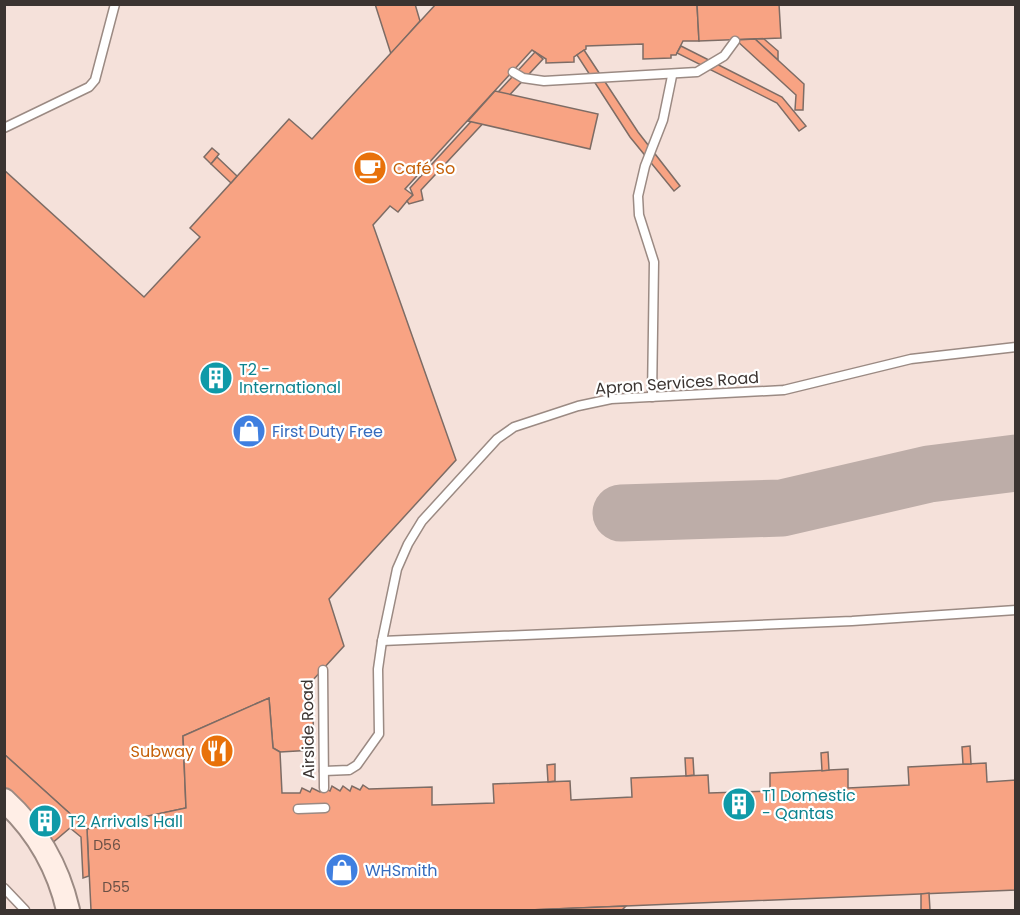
<svg xmlns="http://www.w3.org/2000/svg" width="1020" height="915" viewBox="0 0 1020 915" font-family="Poppins,sans-serif">
<style>
.lines{fill:none;stroke-linecap:round;stroke-linejoin:round}
.taxiway{stroke:#bdada8;stroke-width:57}
.building{fill:#f8a383;stroke:#7d6c65;stroke-width:1.5}
.lane-casing{stroke:#9b8a83;stroke-width:11}
.secondary-casing{stroke:#9b8a83;stroke-width:26}
.lane{stroke:#fff;stroke-width:8}
.secondary{stroke:#ffeee6;stroke-width:22}
.labels{text-anchor:middle;dominant-baseline:central;stroke-width:4.5;stroke-linejoin:round;paint-order:stroke}
.number-label{font-size:14px;fill:#6a5046}
.food-label{font-size:16px;fill:#c56008;stroke:#fff;text-anchor:start}
.culture-label{font-size:16px;fill:#0d838f;stroke:#fff;text-anchor:start}
.street-label{font-size:16px;fill:#3b3431;stroke:#fff}
.shop-label{font-size:16px;fill:#366cbe;stroke:#fff;text-anchor:start}
</style>
<rect width="100%" height="100%" fill="#f5e1da"/>
<g class="lines">
<polyline class="taxiway" points="621,513 782,508 929,474 1016,463"/>
</g>
<g class="building">
<polygon points="375,4 415,4 420,21 391,54"/>
<polygon points="436,4 697,4 699,41 683,41 676,55 671,55 671,58 643,59 643,44 586,46 586,49 574,57 574,62 546,63 546,59 532,50 405,189 413,195 407,201 398,212 390,206 373,225 456,460 329,599 344,646 312,681 314,750 280,752 273,748 269,698 183,736 186,808 87,829 4,754 4,170 144,297 200,237 190,228 289,119 312,139"/>
<polygon points="697,4 779,4 781,38 699,41"/>
<polygon points="755,39 764,39 778,51 778,60"/>
<polygon points="755,39 804,84 803,110 795,110 796,95 736,40"/>
<polygon points="681,46 782,97 806,126 799,131 777,103 677,53"/>
<polygon points="584,50 638,132 680,186 674,191 630,137 577,55"/>
<polygon points="535,52 543,59 421,190 423,200 409,204 407,201 413,195 410,188"/>
<polygon points="495,91 598,114 590,149 468,121"/>
<polygon points="212,148 219,154 211,164 204,157"/>
<polygon points="217,157 237,176 231,183 211,164"/>
<polygon points="269,698 273,748 280,752 282,793 300,793 302,788 310,792 312,788 320,792 322,787 330,791 332,786 340,791 343,786 350,791 352,786 360,790 363,785 369,789 432,787 432,805 494,803 493,784 570,781 571,800 632,797 631,778 708,775 709,793 770,791 770,773 848,769 848,788 909,785 908,767 986,763 987,782 1016,780 1016,890 529,910 91,910 87,829 186,808 183,736"/>
<polygon points="970,746 971,764 963,764 962,747"/>
<polygon points="828,752 829,770 822,771 821,753"/>
<polygon points="4,754 87,829 89,876 83,878 81,837 70,828 44,850 4,815"/>
<polygon points="685,758 693,758 694,775 686,776"/>
<polygon points="555,764 555,781 548,782 547,765"/>
<polygon points="929,893 930,910 921,910 921,894"/>
<polygon points="626,906 622,910 529,910"/>
</g>
<g class="lines">
<defs>
<g id="lane">
<polyline points="513,72 523,78 544,81 697,72 724,56 735,41"/>
<polyline points="4,128 89,87 95,80 115,4"/>
<polyline points="652,397 654,262 639,215 638,196 645,166 663,120 672,76"/>
<polyline points="382,641 852,621 1016,610"/>
<polyline points="323,670 324,788"/>
<polyline points="324,771 349,770 357,765 379,734 378,669 382,641 397,569 408,544 422,521 497,439 514,427 578,406 611,399 784,390 911,359 1016,347"/>
<polyline points="298,809 325,808"/>
<polyline points="4,888 25,910"/>
</g>
<path id="secondary" d="M 4,800 C 37,830 58,867 68,910"/>
</defs>
<use href="#lane" class="lane-casing"/>
<use href="#secondary" class="secondary-casing"/>
<use href="#lane" class="lane"/>
<use href="#secondary" class="secondary"/>
</g>
<defs>
<symbol id="cafe-disc" viewBox="-11 -11 22 22"><circle r="9.5" fill="#e8710a" stroke="#fff"/><path d="M-5.5-4.5H6V0H3Q3 3.5 0 3.5H-2.5Q-5.5 3.5-5.5 0ZM3-3.2v2h1.7v-2ZM-6 4.5H4V6H-6Z" fill="#fff"/></symbol>
<symbol id="building-disc" viewBox="-11 -11 22 22"><circle r="9.5" fill="#0f9aa8" stroke="#fff"/><path d="M-4-6H4V6H1V3H-1V6H-4ZM-2.5-4.3h1.7v1.8h-1.7ZM.8-4.3h1.7v1.8H.8ZM-2.5-1h1.7V.8h-1.7ZM.8-1h1.7V.8H.8Z" fill="#fff"/></symbol>
<symbol id="shop-disc" viewBox="-11 -11 22 22"><circle r="9.5" fill="#3f7fe0" stroke="#fff"/><path d="M-5-2.5h2.3a2.7 3.5 0 0 1 5.4 0H5L5.5 6h-11ZM-1.5-2.5h3a1.5 2.3 0 0 0-3 0Z" fill="#fff"/></symbol>
<symbol id="restaurant-disc" viewBox="-11 -11 22 22"><circle r="9.5" fill="#e8710a" stroke="#fff"/><path d="M-5-6h1v4h1v-4h1v4h1v-4h1v5L-1.5 .5V6h-2V.5L-5-1ZM5-6V6H3V1.5H1.5Q1.5-4 5-6Z" fill="#fff"/></symbol>
</defs>
<g fill-rule="evenodd">
<use href="#cafe-disc" x="351" y="149" width="38" height="38"/>
<use href="#building-disc" x="197" y="359" width="38" height="38"/>
<use href="#shop-disc" x="230" y="412" width="38" height="38"/>
<use href="#restaurant-disc" x="198" y="732" width="38" height="38"/>
<use href="#building-disc" x="720" y="785" width="38" height="38"/>
<use href="#building-disc" x="26" y="802" width="38" height="38"/>
<use href="#shop-disc" x="323" y="851" width="38" height="38"/>
</g>
<g class="labels">
<g class="number-label">
<text x="107" y="845">D56</text>
<text x="116" y="887">D55</text>
</g>
<g class="food-label">
<text x="393" y="168">Café So</text>
<text x="194" y="751" text-anchor="end">Subway</text>
</g>
<g class="culture-label">
<text x="239" y="369">T2 -<tspan x="239" dy="18">International</tspan></text>
<text x="762" y="795">T1 Domestic<tspan x="762" dy="18">- Qantas</tspan></text>
<text x="68" y="821">T2 Arrivals Hall</text>
</g>
<g class="street-label">
<text transform="translate(677 383) rotate(-4)">Apron Services Road</text>
<text transform="translate(308 729) rotate(-91)">Airside Road</text>
</g>
<g class="shop-label">
<text x="272" y="431">First Duty Free</text>
<text x="365" y="870">WHSmith</text>
</g>
</g>
<rect width="1020" height="915" fill="none" stroke="#3b3431" stroke-width="12"/>
</svg>
